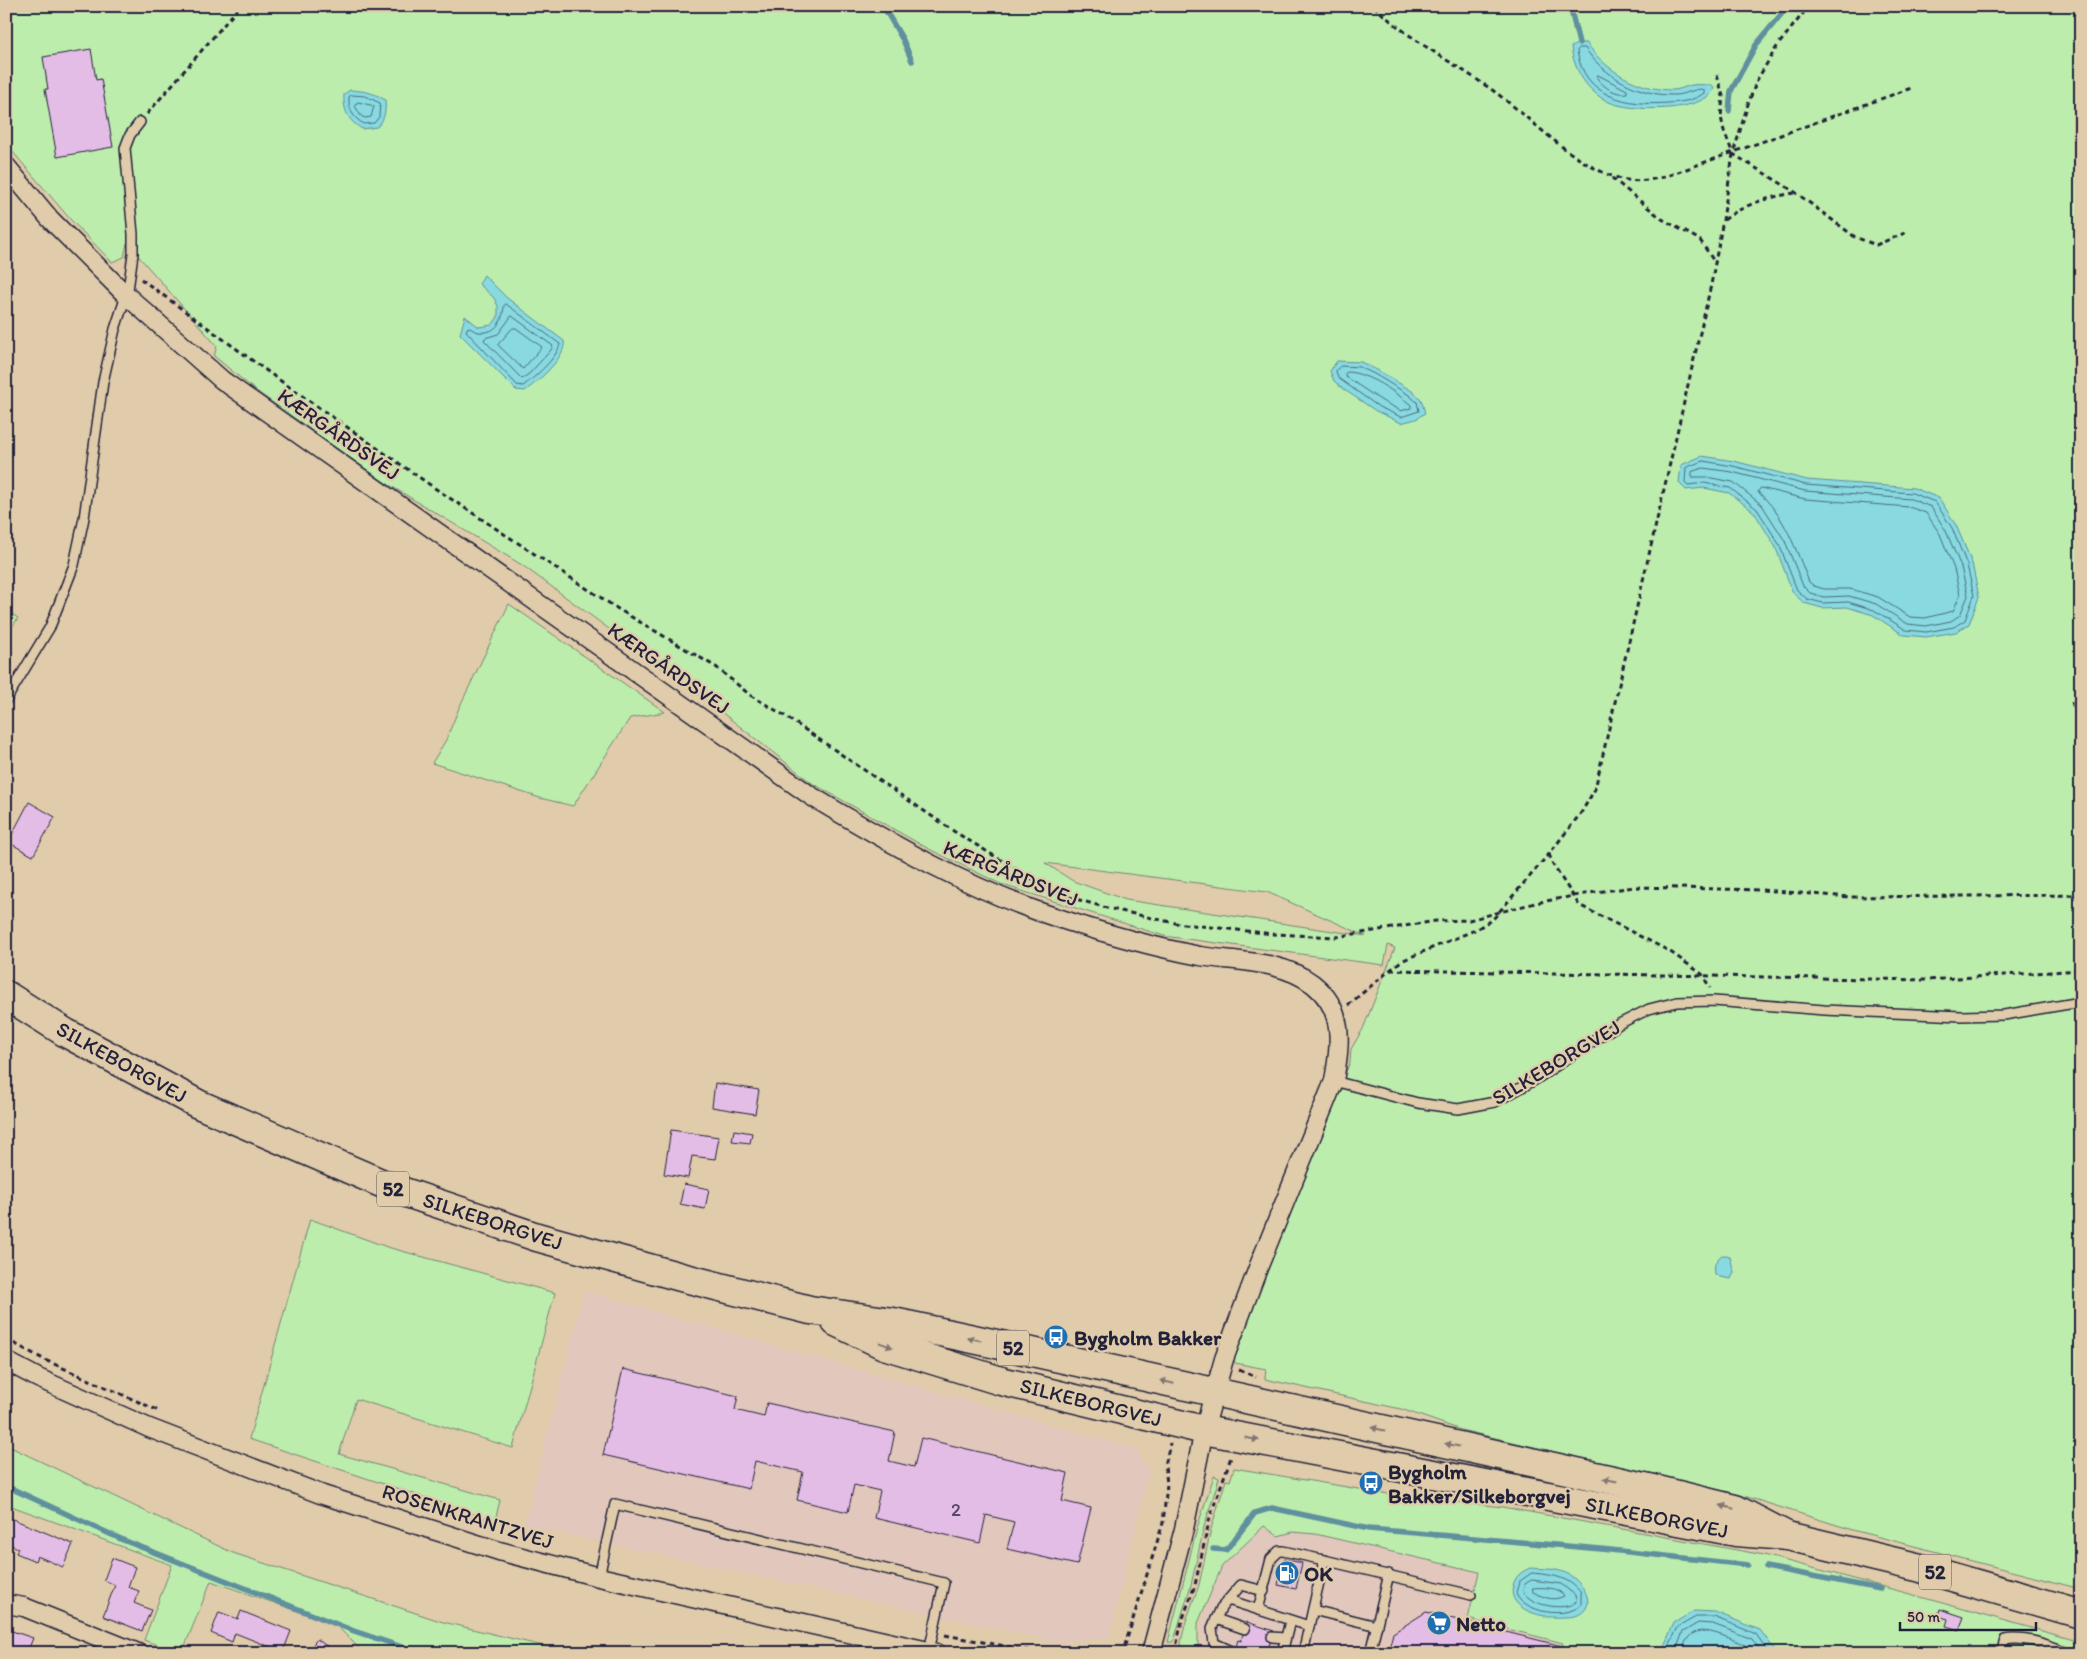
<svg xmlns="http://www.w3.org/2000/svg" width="2087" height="1659" viewBox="0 0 2087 1659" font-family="Itim,sans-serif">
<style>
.built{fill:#e1c7bc}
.green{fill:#bdedac;stroke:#708874;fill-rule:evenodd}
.water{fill:#88d9e0;stroke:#5f909e}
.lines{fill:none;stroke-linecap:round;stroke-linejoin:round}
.shore{stroke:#4b6b7d;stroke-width:1}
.stream{stroke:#5f909e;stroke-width:5.5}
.building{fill:#e4bde6;stroke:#22223b}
.lane-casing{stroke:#22223b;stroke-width:12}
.street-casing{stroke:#22223b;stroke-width:21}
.primary-casing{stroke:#22223b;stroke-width:31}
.path{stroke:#22223b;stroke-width:3;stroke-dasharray:5 4;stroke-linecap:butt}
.lane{stroke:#e0cbaa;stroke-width:9}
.street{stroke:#e0cbaa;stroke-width:18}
.primary{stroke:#e0cbaa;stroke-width:28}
.oneway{fill:#817672}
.labels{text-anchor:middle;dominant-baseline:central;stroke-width:4.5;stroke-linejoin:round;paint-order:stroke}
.number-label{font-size:19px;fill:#524966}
.shield{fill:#e0cbaa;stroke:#5b555c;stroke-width:1}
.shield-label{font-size:20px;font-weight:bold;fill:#22223b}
.street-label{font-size:21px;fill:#22223b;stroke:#e0cbaa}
.poi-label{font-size:21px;font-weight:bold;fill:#22223b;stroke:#e0cbaa;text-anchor:start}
</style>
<rect width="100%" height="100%" fill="#e0cbaa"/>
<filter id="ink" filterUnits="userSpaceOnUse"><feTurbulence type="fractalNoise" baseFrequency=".02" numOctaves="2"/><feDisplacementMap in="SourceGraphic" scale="10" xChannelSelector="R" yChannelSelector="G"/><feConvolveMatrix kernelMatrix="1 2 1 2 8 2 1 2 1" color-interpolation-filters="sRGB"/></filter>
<g filter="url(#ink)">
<g class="built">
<polygon points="584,1291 1136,1449 1149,1473 1109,1637 1062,1643 524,1525"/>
<polygon points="1264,1525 1278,1536 1293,1532 1315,1534 1480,1572 1468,1619 1564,1643 1561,1653 1201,1653 1200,1624 1222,1566"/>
</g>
<g class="green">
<path d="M 6,6 L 2081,6 L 2081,1589 L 1856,1531 L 1741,1495 L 1461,1430 L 1401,1409 L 1265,1379 L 1266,1369 L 1235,1363 L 1233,1354 L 1350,1062 L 1351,1049 L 1363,1029 L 1395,948 L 1388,945 L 1384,965 L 1164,936 L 1003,885 L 927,848 L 812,783 L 706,700 L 522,565 L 386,483 L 255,390 L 214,356 L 217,346 L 127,243 L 124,257 L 112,262 L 70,219 L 6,144 ZM 1045,863 L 1267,892 L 1366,936 L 1126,900 L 1073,881 Z"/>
<polygon points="509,604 665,712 630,718 573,806 540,798 432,763 446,740 459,708"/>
<polygon points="6,611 18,618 6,636"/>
<polygon points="310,1219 387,1247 555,1293 513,1448 356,1399 339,1454 500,1500 495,1521 249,1439"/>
<polygon points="6,1445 233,1553 443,1622 572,1653 364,1653 335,1624 211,1581 182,1653 178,1653 144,1640 172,1565 6,1504"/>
<polygon points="1234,1468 1394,1495 1502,1507 1764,1555 1910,1594 2081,1642 2081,1653 1561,1653 1563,1643 1468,1619 1479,1572 1315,1534 1293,1532 1278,1536 1264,1526 1222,1566 1198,1623 1198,1653 1182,1653 1181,1642 1186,1621 1199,1585 1211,1529 1226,1480 1230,1481"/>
<polygon points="1214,1476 1219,1478 1204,1527 1191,1585 1174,1640 1172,1642 1168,1642 1198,1525"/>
</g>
<g class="water">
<path d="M 1579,43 L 1587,43 C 1605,71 1639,90 1673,90 C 1680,90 1686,86 1692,85 C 1699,84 1705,85 1712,85 L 1714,89 C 1703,113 1630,112 1609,102 C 1587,92 1574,70 1571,47 Z"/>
<path d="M 350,90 C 363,91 374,92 385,100 C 386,111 385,119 377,127 L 362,129 C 348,121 343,110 344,94 Z"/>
<path d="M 484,275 L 507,298 L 564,341 C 567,357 537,382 525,391 L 516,390 L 460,334 L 465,316 L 479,327 L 492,325 L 498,317 L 498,306 L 494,298 L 479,284 Z"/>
<polygon points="1337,361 1361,362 1379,371 1412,391 1421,399 1425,413 1416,419 1401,423 1376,411 1343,389 1334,381 1330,371"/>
<polygon points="1702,456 1734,461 1807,480 1914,488 1939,498 1956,525 1972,563 1979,597 1969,624 1956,632 1926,637 1904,635 1873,615 1847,607 1822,608 1804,603 1793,593 1775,546 1754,512 1729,493 1704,488 1686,490 1679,483 1681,465"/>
<path d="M 1722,1255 L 1727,1255 L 1730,1257 L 1734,1272 L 1731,1279 L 1720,1277 L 1715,1274 C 1714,1265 1714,1261 1722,1255 Z"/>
<path d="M 1530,1568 C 1543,1569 1557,1568 1568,1574 C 1582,1582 1599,1605 1578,1615 C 1574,1617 1567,1617 1563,1617 C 1545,1619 1506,1610 1513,1586 C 1515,1576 1521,1572 1530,1568 Z"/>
<polygon points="1694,1611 1715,1612 1760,1630 1775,1650 1774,1653 1664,1653 1663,1648 1674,1623"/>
</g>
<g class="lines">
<g class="shore">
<path d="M 1580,48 L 1585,48 C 1603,76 1640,96 1674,95 C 1683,95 1692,90 1701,89 L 1704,90 L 1704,93 C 1694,101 1681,102 1668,103 C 1628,106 1584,98 1577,51 Z"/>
<path d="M 1598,75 L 1627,90 L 1627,93 C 1616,95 1604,88 1597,78 Z"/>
<path d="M 352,95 L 365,96 L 380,103 L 379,117 L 374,123 L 364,124 C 353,118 348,109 349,97 Z"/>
<polygon points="358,102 374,106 371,117 365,118 361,116 355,106"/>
<path d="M 506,304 L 560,344 C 558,357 534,378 523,386 L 517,385 L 466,331 L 468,327 C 471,328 475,332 479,332 C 497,334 503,320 504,306 Z"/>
<polygon points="512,316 553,346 551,350 530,373 522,379 484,340 485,338 498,334"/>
<polygon points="513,328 516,328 542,347 523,369 498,345"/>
<polygon points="1341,366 1360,367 1376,375 1409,395 1417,402 1419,411 1401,417 1379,407 1338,378 1336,371"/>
<path d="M 1348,372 C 1367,373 1396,392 1411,405 L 1411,408 L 1401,411 L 1382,401 L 1346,377 L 1345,374 Z"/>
<polygon points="1703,461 1733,466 1806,485 1912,493 1935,502 1952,528 1967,565 1974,596 1965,620 1954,627 1926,632 1906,630 1874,610 1848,602 1823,603 1807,599 1797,590 1779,544 1757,509 1730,488 1704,483 1688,485 1685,482 1686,468"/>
<polygon points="1703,468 1732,472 1805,491 1911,499 1931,507 1946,531 1961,567 1968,596 1960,615 1951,621 1926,626 1908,624 1876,604 1849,596 1824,597 1810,593 1803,586 1785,541 1762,505 1733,482 1706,477 1692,477 1692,472"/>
<path d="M 1761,488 L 1805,499 L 1909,507 L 1926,513 L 1940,534 L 1954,569 L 1960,595 L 1953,611 L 1925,618 L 1910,617 L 1878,597 L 1850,589 L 1824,589 L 1814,586 L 1809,582 C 1796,550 1785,515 1758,492 Z"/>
<path d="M 1532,1573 C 1552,1575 1568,1576 1581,1593 L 1581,1605 C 1566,1619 1525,1613 1516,1593 L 1519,1582 Z"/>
<path d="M 1532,1580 L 1561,1584 L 1575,1595 L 1576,1602 C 1564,1612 1529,1605 1523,1591 L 1525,1584 Z"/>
<path d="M 1533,1588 C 1543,1587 1559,1587 1564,1596 C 1553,1602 1543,1597 1533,1592 Z"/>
<polyline points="1669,1653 1668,1648 1678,1627 1696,1617 1714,1617 1756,1634 1769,1653"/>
<polyline points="1675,1653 1683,1632 1698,1623 1713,1624 1752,1639 1762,1653"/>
<path d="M 1682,1653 C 1688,1623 1708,1630 1729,1638 C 1739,1642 1747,1644 1753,1653"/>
</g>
<g class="stream">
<polyline points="883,6 903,40 912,61"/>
<polyline points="1570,6 1579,43"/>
<polyline points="1729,111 1731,91 1756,45 1788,6"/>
<polyline points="6,1486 123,1540 354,1631 420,1653"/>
<polyline points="1213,1549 1226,1550 1255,1513 1272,1508 1369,1529 1601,1549 1748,1565"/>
<polyline points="1766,1567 1880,1589"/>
</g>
</g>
<g class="building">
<polygon points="91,49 96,80 101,79 113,147 57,157 45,89 48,89 43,57"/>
<polygon points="29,802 55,817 33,856 8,842"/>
<polygon points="715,1083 759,1090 755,1114 712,1107"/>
<polygon points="671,1130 719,1137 715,1159 692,1156 688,1178 664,1174"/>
<polygon points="734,1130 752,1133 750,1143 732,1141"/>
<polygon points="684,1184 709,1189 705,1209 680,1204"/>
<polygon points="623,1369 738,1396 735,1410 764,1417 767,1403 895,1432 889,1461 914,1467 921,1438 1068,1473 1062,1501 1091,1508 1077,1565 1007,1549 1014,1522 986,1515 980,1543 874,1518 880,1491 854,1485 848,1512 797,1500 803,1472 755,1461 749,1489 603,1455"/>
<polygon points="8,1517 73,1544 63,1567 37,1556 35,1561 16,1553 18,1548 6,1543"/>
<polygon points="112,1558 135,1567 128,1587 139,1591 134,1603 151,1610 142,1631 103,1616 115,1585 104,1580"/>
<polygon points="1284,1559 1302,1563 1296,1589 1278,1585"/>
<polygon points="1940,1609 1964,1617 1959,1630 1946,1626 1948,1619 1938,1616"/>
<polygon points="241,1611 291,1631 283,1652 235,1633 232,1642 211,1633 219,1612 238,1619"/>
<polygon points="1426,1612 1562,1646 1561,1653 1388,1653 1393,1633"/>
<polygon points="1247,1622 1274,1631 1268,1649 1272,1650 1271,1653 1234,1653 1238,1640 1241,1641"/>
<polygon points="6,1629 33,1638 27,1653 6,1652"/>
<polygon points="317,1639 336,1653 307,1653"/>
</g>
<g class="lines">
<defs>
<g id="lane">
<polyline points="6,700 50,627 74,565 84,518 103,382 115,329 128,290 133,254 133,234 125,148 130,135 140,122"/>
<polyline points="1334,1081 1418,1103 1458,1109 1495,1102 1535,1080 1619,1024 1649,1009 1677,1002 1714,1001 1824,1010 1961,1016 2004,1015 2081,1002"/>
<polyline points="599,1577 615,1504 944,1583 929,1651"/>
<polyline points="1228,1600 1309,1626"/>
<polyline points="1258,1610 1271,1559 1279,1551 1283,1551 1324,1560"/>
<polyline points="1313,1610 1377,1626"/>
<polyline points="1216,1619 1245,1629"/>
<polyline points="1272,1637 1285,1638"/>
<polyline points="1234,1652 1214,1643 1212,1628 1221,1608 1241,1585 1264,1591"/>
<polyline points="1282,1653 1290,1621"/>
<polyline points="1303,1653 1324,1560 1471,1595"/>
<polyline points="1370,1653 1389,1574"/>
<path d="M 2001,1653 L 2005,1640 C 2028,1636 2049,1646 2071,1653"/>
</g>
<g id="street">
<path d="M 6,166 L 50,219 L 126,295 L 222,380 L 811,796 C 891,844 972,891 1061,919 C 1107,934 1153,947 1200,956 C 1238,962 1281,960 1313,984 C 1346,1010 1340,1045 1334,1081 L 1258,1268 L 1224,1359 L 1204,1430 L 1184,1529 L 1151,1653"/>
<polyline points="6,1361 38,1378 149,1428 323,1495 499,1551 599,1577 937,1653"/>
<polyline points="6,1604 24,1607 138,1653"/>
</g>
<g id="primary">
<polyline points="6,995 66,1033 198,1104 395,1189 537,1237 681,1277 810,1310 893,1322 978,1340 1658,1490 1735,1509 1787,1536"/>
<polyline points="836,1322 884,1345 1001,1381 1204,1430 1736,1532 1787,1536 1921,1568 2081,1614"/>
</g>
</defs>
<use href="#lane" class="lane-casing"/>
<use href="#street" class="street-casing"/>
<use href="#primary" class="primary-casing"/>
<g class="path">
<path d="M 1374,6 C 1410,41 1455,63 1495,92 C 1532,119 1569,160 1612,176 C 1630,183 1645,181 1664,177 L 1914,87"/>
<polyline points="1717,75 1723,96 1721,117 1724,131 1733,154 1795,192 1855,237 1876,245 1905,233"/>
<polyline points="147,114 240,6"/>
<polyline points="1612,178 1662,219 1700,240 1715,263"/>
<path d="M 1724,220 C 1746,203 1767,198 1794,193"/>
<polyline points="141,279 275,377 436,489 618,609 716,667 750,695 782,714 955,832 1055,893 1107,908 1175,923 1273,934 1336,937 1436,921 1469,920 1535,903 1596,892 1635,887 1762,890 1850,897 2081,895"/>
<polyline points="2072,702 2081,727"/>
<polyline points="1549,854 1553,865 1579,905 1669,951 1702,974 1710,988"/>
<polyline points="1390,970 1927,980 2081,970"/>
<polyline points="1348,1005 1401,961 1475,930 1493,919 1549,854 1581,813 1595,789 1711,285 1723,220 1733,154 1748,104 1757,80 1778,45 1809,6"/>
<polyline points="6,1339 45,1360 159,1411"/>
<polyline points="1239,1370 1256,1377"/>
<polyline points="945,1635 1043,1653"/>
<polyline points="1119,1653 1125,1645 1163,1523 1167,1484 1165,1466 1170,1443"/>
<polyline points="1177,1653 1176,1647 1182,1621 1195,1585 1210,1517 1231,1457"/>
</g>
<use href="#lane" class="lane"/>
<use href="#street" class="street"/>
<use href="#primary" class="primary"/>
</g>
<defs><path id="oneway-solid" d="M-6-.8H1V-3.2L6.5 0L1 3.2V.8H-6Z" transform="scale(1.25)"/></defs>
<g class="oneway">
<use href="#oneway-solid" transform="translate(974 1339) rotate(-168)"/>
<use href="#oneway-solid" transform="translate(886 1345) rotate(20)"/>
<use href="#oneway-solid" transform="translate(1167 1382) rotate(-167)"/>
<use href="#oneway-solid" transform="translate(1378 1429) rotate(-167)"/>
<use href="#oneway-solid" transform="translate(1252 1439) rotate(11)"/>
<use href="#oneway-solid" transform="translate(1452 1445) rotate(-168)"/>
<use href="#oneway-solid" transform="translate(1610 1480) rotate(-168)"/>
<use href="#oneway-solid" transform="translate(1727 1507) rotate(-166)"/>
</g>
</g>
<defs>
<symbol id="bus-disc" viewBox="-11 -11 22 22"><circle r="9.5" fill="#1f6fb2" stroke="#e0cbaa"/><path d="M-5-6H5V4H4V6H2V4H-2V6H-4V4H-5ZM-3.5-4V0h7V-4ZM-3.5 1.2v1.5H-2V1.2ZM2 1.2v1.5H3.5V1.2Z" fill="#fff"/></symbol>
<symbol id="fuel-disc" viewBox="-11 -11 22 22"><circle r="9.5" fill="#1f6fb2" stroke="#e0cbaa"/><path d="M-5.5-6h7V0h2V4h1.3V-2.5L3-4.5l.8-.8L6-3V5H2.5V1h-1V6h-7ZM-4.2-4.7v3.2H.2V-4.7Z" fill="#fff"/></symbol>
<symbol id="supermarket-disc" viewBox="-11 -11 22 22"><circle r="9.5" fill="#1f6fb2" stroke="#e0cbaa"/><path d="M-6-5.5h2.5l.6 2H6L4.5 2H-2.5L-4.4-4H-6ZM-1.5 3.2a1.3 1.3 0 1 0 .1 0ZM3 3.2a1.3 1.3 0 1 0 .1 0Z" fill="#fff"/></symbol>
</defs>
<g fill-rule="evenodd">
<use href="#bus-disc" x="1042" y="1323" width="28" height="28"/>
<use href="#bus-disc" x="1357" y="1469" width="28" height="28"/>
<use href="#fuel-disc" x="1273" y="1559" width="28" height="28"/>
<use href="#supermarket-disc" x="1425" y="1609" width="28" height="28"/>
</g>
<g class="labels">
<g class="number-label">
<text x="956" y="1509">2</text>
</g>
<g class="shield">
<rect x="377" y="1171.5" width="32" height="35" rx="4"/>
<rect x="997" y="1330.5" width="32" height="35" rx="4"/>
<rect x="1919" y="1554.5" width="32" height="35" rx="4"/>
</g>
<g class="shield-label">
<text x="393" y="1189">52</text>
<text x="1013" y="1348">52</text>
<text x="1935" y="1572">52</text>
</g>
<g class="street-label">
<text transform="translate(339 434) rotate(35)">KÆRGÅRDSVEJ</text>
<text transform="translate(669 668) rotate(35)">KÆRGÅRDSVEJ</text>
<text transform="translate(1011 873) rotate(22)">KÆRGÅRDSVEJ</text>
<text transform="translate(122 1062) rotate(29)">SILKEBORGVEJ</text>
<text transform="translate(1556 1062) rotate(-31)">SILKEBORGVEJ</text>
<text transform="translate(493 1221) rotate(18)">SILKEBORGVEJ</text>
<text transform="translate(1091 1402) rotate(14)">SILKEBORGVEJ</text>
<text transform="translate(468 1516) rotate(17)">ROSENKRANTZVEJ</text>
<text transform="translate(1657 1517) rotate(11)">SILKEBORGVEJ</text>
</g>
<g class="poi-label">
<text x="1074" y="1337">Bygholm Bakker</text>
<text x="1388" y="1471">Bygholm<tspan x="1388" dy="24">Bakker/Silkeborgvej</tspan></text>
<text x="1304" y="1573">OK</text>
<text x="1456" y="1623">Netto</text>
</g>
</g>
<rect width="2087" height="1659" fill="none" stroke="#e0cbaa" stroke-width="25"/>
<rect x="12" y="12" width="2062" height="1634" fill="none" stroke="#22223b" stroke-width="2" filter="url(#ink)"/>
<path d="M1900 1622v8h136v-8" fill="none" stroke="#22223b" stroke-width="2.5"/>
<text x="1907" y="1622" font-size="15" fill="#22223b" stroke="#e0cbaa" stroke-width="4" paint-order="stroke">50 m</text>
</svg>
